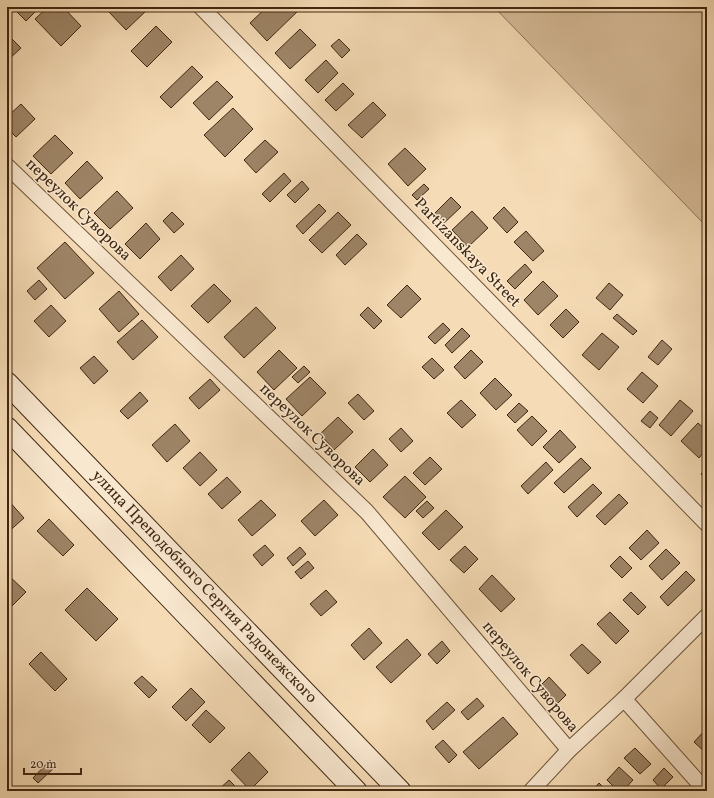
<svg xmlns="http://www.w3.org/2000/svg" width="714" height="798" viewBox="0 0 714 798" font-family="Vollkorn,serif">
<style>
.green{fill:#d7bd9a;stroke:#8b7256}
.building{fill:#9e8567;stroke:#3f2711}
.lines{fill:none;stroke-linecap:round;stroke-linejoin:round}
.street-casing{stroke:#6d543a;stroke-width:17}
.secondary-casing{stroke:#3f2711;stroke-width:23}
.street{stroke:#f9e8d0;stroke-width:15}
.secondary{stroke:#f9e8d0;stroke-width:21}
.labels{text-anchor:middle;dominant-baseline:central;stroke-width:3;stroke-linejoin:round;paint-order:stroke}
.street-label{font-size:16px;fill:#3f2711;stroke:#f9e8d0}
</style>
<rect width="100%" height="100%" fill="#f6dcb6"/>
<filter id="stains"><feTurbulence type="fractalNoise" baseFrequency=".005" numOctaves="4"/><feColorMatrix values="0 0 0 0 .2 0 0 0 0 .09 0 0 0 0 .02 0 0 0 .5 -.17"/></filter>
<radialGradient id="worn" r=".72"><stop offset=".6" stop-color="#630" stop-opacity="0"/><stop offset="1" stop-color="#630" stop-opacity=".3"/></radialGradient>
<polygon class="green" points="494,7 707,7 707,227"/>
<g class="building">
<polygon points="12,7 39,7 39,8 26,21"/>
<polygon points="48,7 63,7 81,26 61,46 35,19"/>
<polygon points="115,7 144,7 147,10 126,30 109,12"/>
<polygon points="267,7 300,7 301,8 267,41 250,23"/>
<polygon points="156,26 172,42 147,67 131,51"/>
<polygon points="300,29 316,45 290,69 275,53"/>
<polygon points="7,34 21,48 7,61"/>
<polygon points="339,39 350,50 342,58 331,46"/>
<polygon points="326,60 338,73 318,93 305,80"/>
<polygon points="192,66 203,77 171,108 160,97"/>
<polygon points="217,81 233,97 209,120 193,103"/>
<polygon points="343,83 354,94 336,111 325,100"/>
<polygon points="373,102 386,115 362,138 348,125"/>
<polygon points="21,104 35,119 16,137 7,128 7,117"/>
<polygon points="233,108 253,129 225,157 204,135"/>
<polygon points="55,135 73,153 51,174 33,156"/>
<polygon points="265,140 278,152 256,173 244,160"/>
<polygon points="405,148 426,169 408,186 388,164"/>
<polygon points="87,161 103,178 80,199 65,183"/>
<polygon points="284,173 291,181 270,202 262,194"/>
<polygon points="302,181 309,189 295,203 287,195"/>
<polygon points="424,184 429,189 417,200 412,195"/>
<polygon points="117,191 133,208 110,229 94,213"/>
<polygon points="451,197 461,207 442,225 433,215"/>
<polygon points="319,204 326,211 303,234 296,226"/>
<polygon points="504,207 518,222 507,233 493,218"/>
<polygon points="472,211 488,228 468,247 452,230"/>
<polygon points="172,212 184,224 174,233 163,221"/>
<polygon points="338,212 351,225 322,253 309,240"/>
<polygon points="146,223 160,239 140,259 125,244"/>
<polygon points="526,231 544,251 533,261 514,242"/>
<polygon points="357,234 367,244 345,265 336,255"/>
<polygon points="65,242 94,273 65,299 37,268"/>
<polygon points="181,255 194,269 171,291 158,277"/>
<polygon points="525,264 532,272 515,289 507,281"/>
<polygon points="39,280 47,289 35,300 27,291"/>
<polygon points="543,281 558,296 538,315 524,300"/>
<polygon points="609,283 623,295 610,310 596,298"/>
<polygon points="214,284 231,301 208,323 191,306"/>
<polygon points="407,285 421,299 401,318 387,305"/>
<polygon points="119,291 139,314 119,332 99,309"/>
<polygon points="51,305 66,321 49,337 34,321"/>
<polygon points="256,307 276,328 244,358 224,337"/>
<polygon points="368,307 382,321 374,329 360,315"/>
<polygon points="566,309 579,322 563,338 550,325"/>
<polygon points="617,314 637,331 633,335 613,318"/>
<polygon points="142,320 158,337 133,360 117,342"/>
<polygon points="443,323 450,330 435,344 428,337"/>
<polygon points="462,328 470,336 452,353 445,345"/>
<polygon points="602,333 619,347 599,370 582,355"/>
<polygon points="662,340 672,349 658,365 648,357"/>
<polygon points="279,350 297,368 274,390 257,372"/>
<polygon points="471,350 483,362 465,379 454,367"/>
<polygon points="94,356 108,371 94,384 80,368"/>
<polygon points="432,358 444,370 434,379 422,367"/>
<polygon points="304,366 310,372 298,383 292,377"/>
<polygon points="642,372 658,386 643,403 627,389"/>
<polygon points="310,377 326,393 302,416 286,399"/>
<polygon points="495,378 512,395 496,410 480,393"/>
<polygon points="210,379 220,390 199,409 189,398"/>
<polygon points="140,392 148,401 128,419 120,411"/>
<polygon points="358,394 374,411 364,420 348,403"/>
<polygon points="461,400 476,415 462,428 447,413"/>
<polygon points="680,400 693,411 671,436 659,425"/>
<polygon points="519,403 528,411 515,423 507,415"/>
<polygon points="650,411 658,418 650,428 641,421"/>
<polygon points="532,416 547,431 532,446 517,430"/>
<polygon points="338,417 353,432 334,450 320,434"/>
<polygon points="698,423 707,431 707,448 699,458 681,441"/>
<polygon points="175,424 190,441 167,462 152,445"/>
<polygon points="401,428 413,441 401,452 389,439"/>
<polygon points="560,430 576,447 559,463 543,447"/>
<polygon points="373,449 388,465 370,482 355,467"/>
<polygon points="200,452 217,470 200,486 183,468"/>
<polygon points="430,457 442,469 425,485 413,473"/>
<polygon points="581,458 591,468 564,493 554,483"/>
<polygon points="546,462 553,470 528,494 521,486"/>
<polygon points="707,467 707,480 701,474"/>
<polygon points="405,476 426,497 405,518 383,497"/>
<polygon points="227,477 241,492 222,509 208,494"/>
<polygon points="593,484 602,493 577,517 568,507"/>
<polygon points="619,494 628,503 605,525 596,516"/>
<polygon points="7,499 24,518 7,533"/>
<polygon points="261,500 276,515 252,536 238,520"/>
<polygon points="324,500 338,515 315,536 301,521"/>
<polygon points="427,501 434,508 423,518 416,511"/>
<polygon points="446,510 463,527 439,550 422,533"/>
<polygon points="49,519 74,545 63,556 37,531"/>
<polygon points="647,530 659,543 641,560 629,548"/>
<polygon points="265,545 274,555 262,566 253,555"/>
<polygon points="465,546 478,559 464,573 450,560"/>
<polygon points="300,547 306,554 293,566 287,558"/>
<polygon points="666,549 680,563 662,580 649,566"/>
<polygon points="620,556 632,568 622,578 610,566"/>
<polygon points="308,561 314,568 301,579 295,572"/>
<polygon points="686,571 695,580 668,606 660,597"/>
<polygon points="7,574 26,592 7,611"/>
<polygon points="492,575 515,599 501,612 479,589"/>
<polygon points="87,588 118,619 96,641 65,610"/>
<polygon points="326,590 337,602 321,616 310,604"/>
<polygon points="631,592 646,607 638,615 623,600"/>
<polygon points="610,612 629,631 616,644 597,624"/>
<polygon points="369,628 382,643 364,660 351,645"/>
<polygon points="407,639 421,655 391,683 376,667"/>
<polygon points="442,641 450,651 437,664 428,654"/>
<polygon points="582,644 601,662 588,674 570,655"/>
<polygon points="41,652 67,679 55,691 29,664"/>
<polygon points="142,676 157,690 149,698 134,683"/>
<polygon points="549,677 566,695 555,706 538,688"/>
<polygon points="191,688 205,702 186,721 172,707"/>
<polygon points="477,698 484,706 468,720 461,712"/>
<polygon points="447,702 455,710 433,730 426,721"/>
<polygon points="206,710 225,728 210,743 192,725"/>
<polygon points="503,717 518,734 479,769 463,752"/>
<polygon points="707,728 707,754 694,742"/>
<polygon points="443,740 457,755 449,763 435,747"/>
<polygon points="635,748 651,764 640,774 624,758"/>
<polygon points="249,752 268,772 250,790 231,770"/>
<polygon points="50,760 56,766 38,783 33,778"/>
<polygon points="619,767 633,780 623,791 618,791 607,780"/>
<polygon points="664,768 673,777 661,789 653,780"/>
<polygon points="229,780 238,789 236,791 217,791"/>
<polygon points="599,783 607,791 592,791"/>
</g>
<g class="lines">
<defs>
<g id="street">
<polyline points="201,7 707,524"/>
<polyline points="7,166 367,512 569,750"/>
<polyline points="624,699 706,791"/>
<polyline points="531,791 569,750 624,699 707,616"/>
</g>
<g id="secondary">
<polyline points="7,383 400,791"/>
<polyline points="7,428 356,791"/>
</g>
</defs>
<use href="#street" class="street-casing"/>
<use href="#secondary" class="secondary-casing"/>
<use href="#street" class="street"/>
<use href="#secondary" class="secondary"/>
</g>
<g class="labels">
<g class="street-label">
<text transform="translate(78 210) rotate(44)">переулок Суворова</text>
<text transform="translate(467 253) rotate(46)">Partizanskaya Street</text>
<text transform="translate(312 435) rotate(44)">переулок Суворова</text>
<text transform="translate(204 587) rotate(46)">улица Преподобного Сергия Радонежского</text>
<text transform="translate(530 677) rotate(50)">переулок Суворова</text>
</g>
</g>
<rect width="714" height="798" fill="none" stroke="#f6dcb6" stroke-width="24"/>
<rect x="8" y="8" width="698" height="782" fill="none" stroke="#3f2711" stroke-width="2"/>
<rect x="12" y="12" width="690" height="774" fill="none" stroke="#3f2711"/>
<path d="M24 768v6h57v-6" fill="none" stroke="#3f2711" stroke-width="2"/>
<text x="30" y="768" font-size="12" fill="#3f2711" stroke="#f9e8d0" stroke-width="3" paint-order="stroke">20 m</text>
<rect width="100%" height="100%" filter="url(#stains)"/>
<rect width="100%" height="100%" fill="url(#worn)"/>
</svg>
